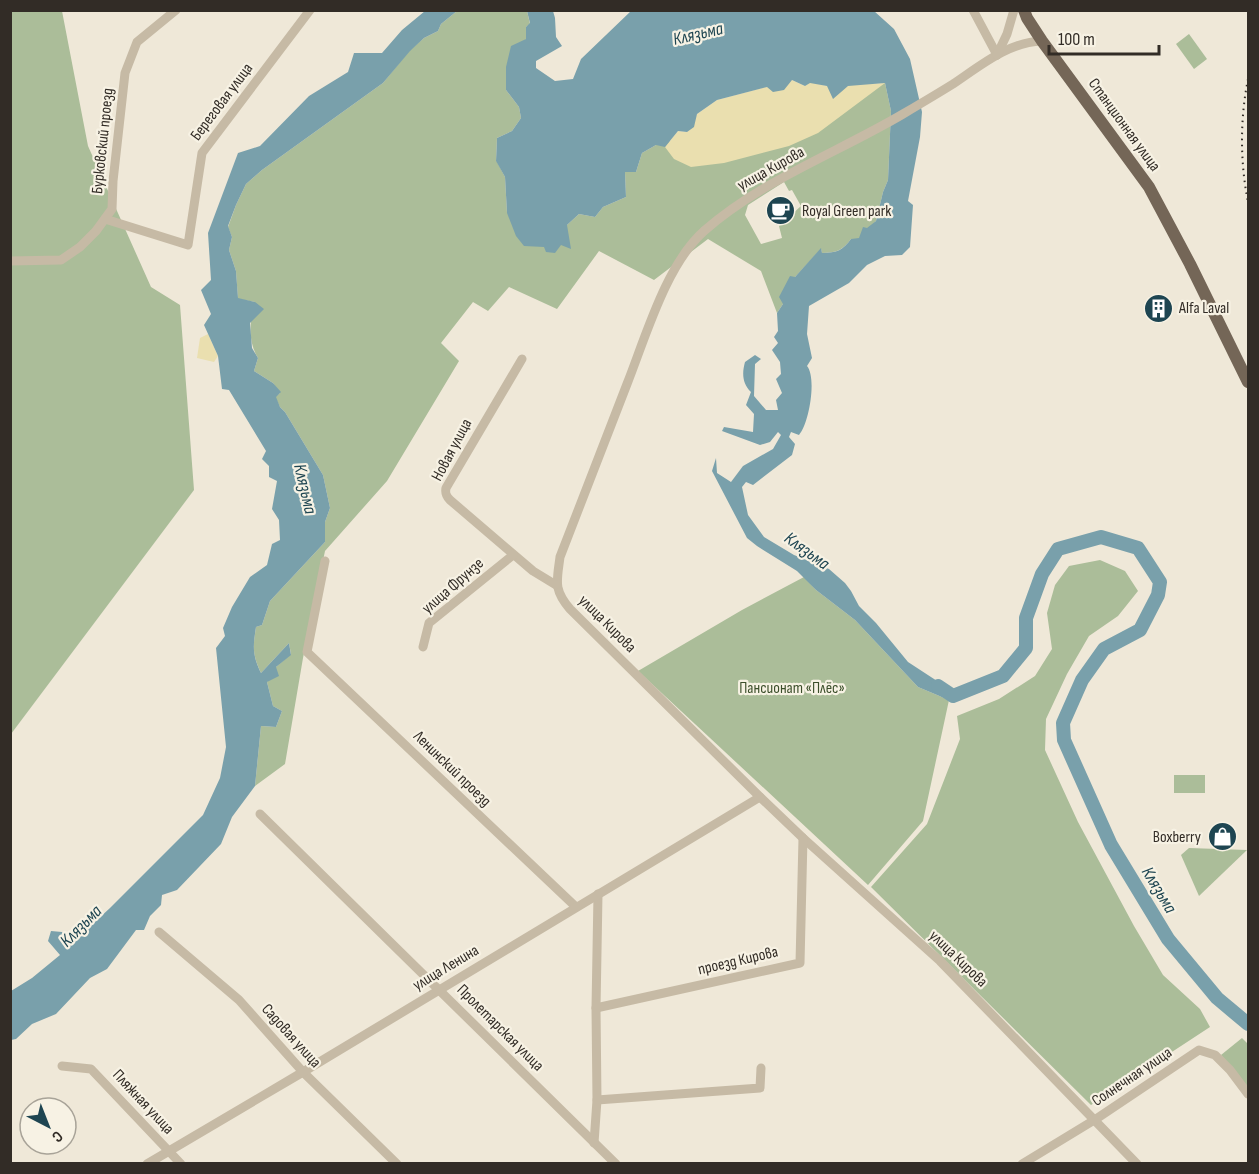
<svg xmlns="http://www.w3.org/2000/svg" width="1259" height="1174" viewBox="0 0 1259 1174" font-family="'Sofia Sans Condensed',sans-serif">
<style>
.green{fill:#abbd99;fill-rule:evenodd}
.sand{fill:#eadfaf}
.water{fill:#79a0ab}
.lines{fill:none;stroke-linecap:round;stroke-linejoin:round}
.river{stroke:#79a0ab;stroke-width:14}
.minor{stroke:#c6baa5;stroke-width:9}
.major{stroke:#746657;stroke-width:12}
.rail{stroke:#322c26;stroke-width:2;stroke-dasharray:1.5 4.5;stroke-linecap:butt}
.labels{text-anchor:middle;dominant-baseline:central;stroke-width:4.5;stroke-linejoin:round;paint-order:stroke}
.street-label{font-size:16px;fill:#322c26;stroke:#f7f2e4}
.poi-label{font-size:16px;fill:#322c26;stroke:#f7f2e4;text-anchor:start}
.park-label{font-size:16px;fill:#3c4f2b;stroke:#f7f2e4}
.water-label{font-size:18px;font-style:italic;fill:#1e4551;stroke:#f7f2e4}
</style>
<rect width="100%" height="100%" fill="#efe8d8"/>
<g class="green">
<polygon points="11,11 62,11 88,146 151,287 180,305 194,490 11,734"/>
<path d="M 457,11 L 527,11 L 530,24 L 526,27 L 526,39 L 506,90 L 519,107 L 521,118 L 512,131 L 497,138 L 496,160 L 505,177 L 507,213 L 567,225 L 579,214 L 595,217 L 603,207 L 626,197 L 625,172 L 636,172 L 642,153 L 656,145 L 885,83 L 891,111 L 888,180 L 883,192 L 876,221 L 859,239 L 851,239 C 843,250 836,253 822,253 L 821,249 L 795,277 L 783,304 L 777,313 L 761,271 L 708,239 L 654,280 L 599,251 L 557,309 L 509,287 L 488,311 L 473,302 L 441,343 L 459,361 L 387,481 L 325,551 L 303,658 L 285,764 L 255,786 L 261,726 L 276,727 L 282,711 L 273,706 L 267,682 L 276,667 L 291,654 L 289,643 L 261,673 C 252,653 253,648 256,627 L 262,625 L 270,601 L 325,542 L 325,522 L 330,508 L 323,475 L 285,412 L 280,407 L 275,397 L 280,393 L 273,383 L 254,371 L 258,358 C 247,340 250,321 255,302 L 238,299 L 236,271 L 229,250 L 232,237 L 228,227 L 236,205 L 246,184 L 262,170 L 383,83 L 409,51 L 424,38 L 438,31 L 441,24 ZM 784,182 L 789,191 L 792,190 L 801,206 L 779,226 L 782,238 L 761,244 L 745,215 L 748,205 Z"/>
<polygon points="1189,34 1207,59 1194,69 1176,44"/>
<polygon points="1100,560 1125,571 1138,591 1118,616 1089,636 1067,674 1046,719 1045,750 1078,822 1134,926 1163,975 1200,1009 1210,1027 1091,1105 871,887 927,824 960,739 957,716 999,699 1035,676 1052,649 1047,613 1055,585 1069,566"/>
<polygon points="804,577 816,590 855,620 918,687 949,700 923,821 868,885 638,671 742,610"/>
<rect x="1174" y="775" width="31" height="18"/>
<polygon points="1189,848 1247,850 1199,896 1181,855"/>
<polygon points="1242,1038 1248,1044 1248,1088 1221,1055"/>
</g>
<g class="sand">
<polygon points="792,80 805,86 810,82 827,86 885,83 818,133 789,146 724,163 691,167 674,159 665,147 678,131 687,132 697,114 717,100"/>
<polygon points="208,334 218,356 214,362 197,358 200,338"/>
</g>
<g class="water">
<path d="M 425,11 L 457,11 L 441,24 L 438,31 L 424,38 L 410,51 L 383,83 L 262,170 L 246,184 L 236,205 L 228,226 L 232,237 L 229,250 L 236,271 L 238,298 L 255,302 L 264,309 L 250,323 L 252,348 L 258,358 L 254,371 L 273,383 L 281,392 L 276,397 L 280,407 L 285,412 L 323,475 L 330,508 L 325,522 L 325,542 L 270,601 L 262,625 L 256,627 C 253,647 252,654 261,673 L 289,643 L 291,655 L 276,667 L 279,676 L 267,682 L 273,706 L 282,711 L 276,727 L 261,726 L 255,786 L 232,817 L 221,844 L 177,890 L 162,895 L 161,905 L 150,916 L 144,930 L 136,930 L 107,969 L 90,978 L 56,1014 L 32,1024 L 16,1039 L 11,1040 L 11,991 L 32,978 L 60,955 L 48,941 L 51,931 L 62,932 L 69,939 L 83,933 L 110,908 L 203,815 L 220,778 L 226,747 L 216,648 L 225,636 L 223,628 L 232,607 L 250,577 L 267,565 L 272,544 L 280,540 L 279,520 L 272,509 L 277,481 L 269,477 L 269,466 L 262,459 L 266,451 L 229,390 L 222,389 L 218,356 L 204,325 L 211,314 L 201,290 L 211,280 L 208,233 L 238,153 L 260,146 L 309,96 L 348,72 L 354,53 L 382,53 L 402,30 Z"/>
<path d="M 527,11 L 553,11 L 555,18 L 556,37 L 562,46 L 536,61 L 536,68 L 555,81 L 573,79 L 581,59 L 631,11 L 874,11 L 894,29 L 910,59 L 922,112 L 920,137 L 908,201 L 913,205 L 910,247 L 902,255 L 885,256 L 867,265 L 849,283 L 809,306 L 807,334 L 812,358 L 807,366 C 817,378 809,424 799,435 L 791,432 L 789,437 L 795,444 L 792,455 L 753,485 L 746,482 L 742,487 L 748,515 L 764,537 L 794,555 L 829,569 L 845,583 L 851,591 L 859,606 L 876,623 L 908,662 L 957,694 L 949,700 L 918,687 L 855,620 L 816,590 L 797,571 L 757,546 L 747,538 L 712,471 L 716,458 L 717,473 L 731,482 L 743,466 L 773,449 L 781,435 L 778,432 L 770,442 L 760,445 L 722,431 L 724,427 L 753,432 L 754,414 L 746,405 L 751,392 C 742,383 742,373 745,362 L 755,355 L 761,359 L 755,364 L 754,396 L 766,410 L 778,410 L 776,400 L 782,393 L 776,379 L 781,374 L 780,362 L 772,350 L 778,343 L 774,337 L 778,331 L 777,313 L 783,304 L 779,297 L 790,276 L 795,277 L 821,248 L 822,253 C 837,253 843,250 851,239 L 859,238 L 863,227 L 867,228 L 876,221 L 883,192 L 888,180 L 891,111 L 885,83 L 848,86 L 833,99 L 827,86 L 810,83 L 805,86 L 792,80 L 784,90 L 773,92 L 767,87 L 717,100 L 697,114 L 694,127 L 687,132 L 678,131 L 665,147 L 656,145 L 642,153 L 636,172 L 625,172 L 626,197 L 603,207 L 595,217 L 579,214 L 567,225 L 571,249 L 561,245 L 555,253 L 546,252 L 544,247 L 524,246 L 516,236 L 507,213 L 505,177 L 496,161 L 497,138 L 512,131 L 521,118 L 519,107 L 506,90 L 506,67 L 511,46 L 526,39 L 526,27 L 530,23 Z"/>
</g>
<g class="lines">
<polyline class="river" points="938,686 953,696 1003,676 1026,648 1026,618 1042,574 1058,549 1101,537 1138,548 1160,582 1158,595 1140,630 1104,649 1082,680 1063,723 1064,740 1111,845 1168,939 1217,998 1248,1024"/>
<g class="minor">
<polyline points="973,10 997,55"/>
<path d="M 1042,41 C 1008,42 980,66 953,84 C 937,94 920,104 903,114 C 837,153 762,180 704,231 C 666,265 646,336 627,384 C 605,441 583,499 560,557 C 557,581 553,589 570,609 L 760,797 L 803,838 L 940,961 L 1137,1164"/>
<polyline points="997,55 1007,34 1014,10"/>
<polyline points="105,219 188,245 202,153 310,10"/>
<polyline points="10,261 61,260 80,247 96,231 112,209 113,181 125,73 137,42 176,10"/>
<path d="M 522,359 L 446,488 C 445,493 446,496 450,500 L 533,571 L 556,585"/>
<polyline points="325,561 307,652 576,907"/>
<polyline points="423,647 429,623 513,555"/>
<polyline points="260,814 616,1164"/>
<polyline points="159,932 239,1000 303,1072 397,1164"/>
<polyline points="596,1008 800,963 803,838"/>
<polyline points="62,1066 91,1069 181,1164"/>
<polyline points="597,1100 760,1088 761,1068"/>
<polyline points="594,1143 597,1100 596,1008 598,894"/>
<polyline points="147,1164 303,1072 760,797"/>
<polyline points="1022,1164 1096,1119 1199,1050 1215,1055 1230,1070 1248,1094"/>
</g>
<polyline class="major" points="1024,10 1027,18 1042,41 1149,187 1190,264 1248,382"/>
<path class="rail" d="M 1248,79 C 1240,119 1240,162 1248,202"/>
</g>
<defs>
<symbol id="cafe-disc" viewBox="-11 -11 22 22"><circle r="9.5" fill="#1e4551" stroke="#f7f2e4"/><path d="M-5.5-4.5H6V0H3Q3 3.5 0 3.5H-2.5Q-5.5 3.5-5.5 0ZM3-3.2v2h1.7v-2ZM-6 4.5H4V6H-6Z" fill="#fff"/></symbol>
<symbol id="building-disc" viewBox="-11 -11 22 22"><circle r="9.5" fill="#1e4551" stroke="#f7f2e4"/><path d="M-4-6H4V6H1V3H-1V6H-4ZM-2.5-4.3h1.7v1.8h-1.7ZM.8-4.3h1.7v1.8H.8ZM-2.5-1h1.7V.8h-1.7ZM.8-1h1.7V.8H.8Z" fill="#fff"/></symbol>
<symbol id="shop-disc" viewBox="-11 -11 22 22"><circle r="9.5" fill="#1e4551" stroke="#f7f2e4"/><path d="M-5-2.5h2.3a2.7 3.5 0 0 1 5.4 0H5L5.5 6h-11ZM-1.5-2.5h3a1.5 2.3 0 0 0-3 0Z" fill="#fff"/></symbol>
</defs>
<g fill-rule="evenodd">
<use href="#cafe-disc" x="764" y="194" width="33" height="33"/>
<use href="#building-disc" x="1142" y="292" width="33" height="33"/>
<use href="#shop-disc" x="1206" y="820" width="33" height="33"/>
</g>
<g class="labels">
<g class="street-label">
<text transform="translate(222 102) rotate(-53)">Береговая улица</text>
<text transform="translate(1124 125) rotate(54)">Станционная улица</text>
<text transform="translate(103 141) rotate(-84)">Бурковский проезд</text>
<text transform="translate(771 169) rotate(-29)">улица Кирова</text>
<text transform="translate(452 450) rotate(-62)">Новая улица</text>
<text transform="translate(453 586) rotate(-41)">улица Фрунзе</text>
<text transform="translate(607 624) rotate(45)">улица Кирова</text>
<text transform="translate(452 769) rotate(44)">Ленинский проезд</text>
<text transform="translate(958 959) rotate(44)">улица Кирова</text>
<text transform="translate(738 961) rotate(-13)">проезд Кирова</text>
<text transform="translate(446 968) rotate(-31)">улица Ленина</text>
<text transform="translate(500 1028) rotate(45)">Пролетарская улица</text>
<text transform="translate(291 1036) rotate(48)">Садовая улица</text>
<text transform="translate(1132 1077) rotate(-34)">Солнечная улица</text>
<text transform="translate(143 1102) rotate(47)">Пляжная улица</text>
</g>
<g class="poi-label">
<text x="802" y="211">Royal Green park</text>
<text x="1179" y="308">Alfa Laval</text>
<text x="1201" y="837" text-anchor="end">Boxberry</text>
</g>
<g class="park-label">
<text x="792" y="688">Пансионат «Плёс»</text>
</g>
<g class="water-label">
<text transform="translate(698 34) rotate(-13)">Клязьма</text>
<text transform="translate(305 489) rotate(77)">Клязьма</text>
<text transform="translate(807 551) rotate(36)">Клязьма</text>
<text transform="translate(1159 890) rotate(59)">Клязьма</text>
<text transform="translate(81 926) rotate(-45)">Клязьма</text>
</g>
</g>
<rect width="1259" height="1174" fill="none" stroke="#322c26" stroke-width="24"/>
<g transform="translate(48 1126) rotate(138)"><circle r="28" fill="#f7f2e4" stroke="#a8a398" stroke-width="1.5"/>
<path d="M0-4.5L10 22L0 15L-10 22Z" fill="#1e4551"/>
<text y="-9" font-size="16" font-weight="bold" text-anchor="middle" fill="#322c26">С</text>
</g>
<path d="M1049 45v9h110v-9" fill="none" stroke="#322c26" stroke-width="3"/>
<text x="1058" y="45" font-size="18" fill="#322c26" stroke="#f7f2e4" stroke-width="4.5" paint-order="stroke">100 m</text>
</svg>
